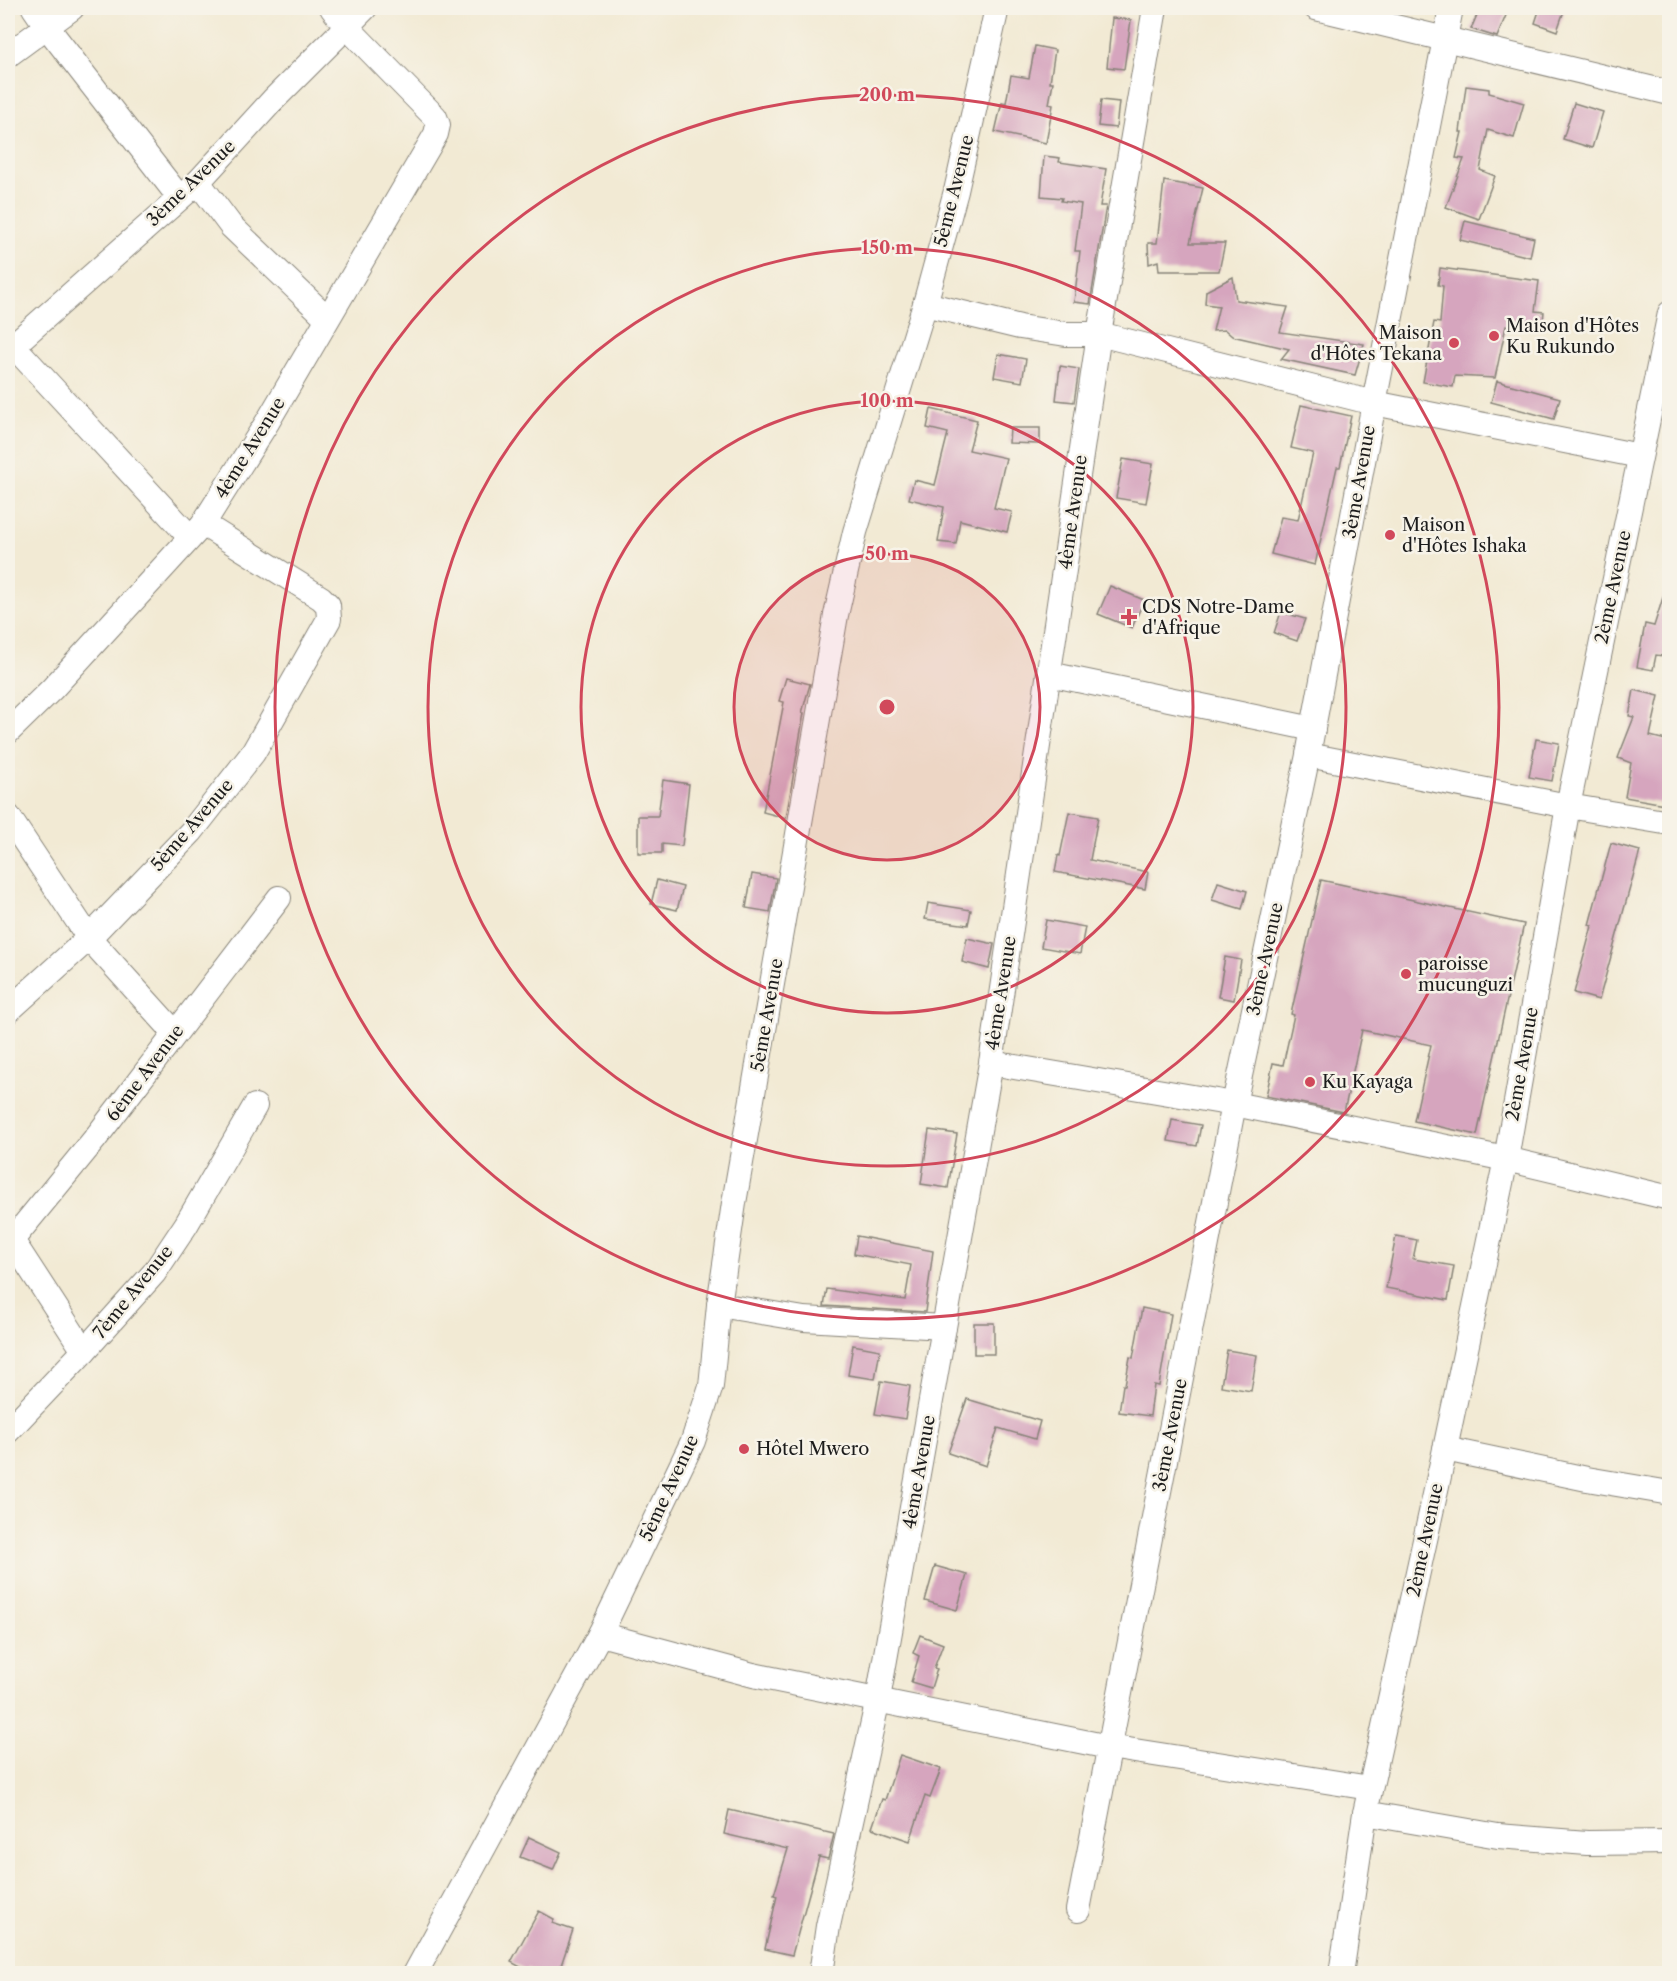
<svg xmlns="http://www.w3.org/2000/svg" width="1677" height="1981" viewBox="0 0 1677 1981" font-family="'Libre Caslon Text',serif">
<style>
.building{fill:#d6a5be}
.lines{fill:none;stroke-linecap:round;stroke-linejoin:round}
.minor-casing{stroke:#878378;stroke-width:26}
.minor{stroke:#fff;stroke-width:24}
.ring{fill:none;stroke:#d1495b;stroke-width:3}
.poi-dot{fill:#d1495b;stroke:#f7f3e8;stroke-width:2}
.labels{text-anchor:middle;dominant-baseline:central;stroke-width:5;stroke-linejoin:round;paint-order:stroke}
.street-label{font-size:18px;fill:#1c1c1c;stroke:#f7f3e8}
.poi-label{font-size:18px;fill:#1c1c1c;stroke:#f7f3e8;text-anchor:start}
.centre{fill:#d1495b;stroke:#f7f3e8;stroke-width:3}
.ring-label{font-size:18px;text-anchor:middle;font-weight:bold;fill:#d1495b;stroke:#f7f3e8;stroke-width:5;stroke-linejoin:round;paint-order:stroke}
</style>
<rect width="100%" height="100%" fill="#f7f3e8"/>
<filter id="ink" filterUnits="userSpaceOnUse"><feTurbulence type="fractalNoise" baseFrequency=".0167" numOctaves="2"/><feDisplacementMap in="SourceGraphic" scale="12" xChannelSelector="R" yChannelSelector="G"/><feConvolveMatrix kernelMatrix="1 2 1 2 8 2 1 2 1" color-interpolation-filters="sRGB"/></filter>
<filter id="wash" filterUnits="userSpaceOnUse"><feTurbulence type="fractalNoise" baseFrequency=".008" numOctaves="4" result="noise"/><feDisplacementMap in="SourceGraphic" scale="24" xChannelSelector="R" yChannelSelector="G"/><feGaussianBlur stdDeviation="1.35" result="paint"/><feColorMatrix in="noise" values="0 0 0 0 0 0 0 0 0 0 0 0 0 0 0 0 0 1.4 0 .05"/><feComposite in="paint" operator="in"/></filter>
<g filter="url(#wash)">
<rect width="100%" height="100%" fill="#f2ead4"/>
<g id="blocks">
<g class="building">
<polygon points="1480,8 1509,8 1497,37 1471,29"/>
<polygon points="1540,8 1565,8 1557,31 1535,23"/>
<polygon points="1112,18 1131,20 1124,69 1107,67"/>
<polygon points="1035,46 1055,50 1050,82 1053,82 1049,104 1053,105 1046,143 995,132 1002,102 1006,103 1011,75 1029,78"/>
<polygon points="1466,86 1489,89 1489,93 1524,103 1514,138 1488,130 1480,170 1495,176 1479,219 1446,207 1464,159 1456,158 1462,132 1460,132"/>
<polygon points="1101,100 1119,102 1116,128 1098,126"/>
<polygon points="1574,103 1603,112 1592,148 1563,139"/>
<polygon points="1044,156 1060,158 1059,162 1106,169 1100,206 1106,206 1090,304 1074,302 1080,251 1075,251 1081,204 1061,201 1062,198 1041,196"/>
<polygon points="1164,181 1203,188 1190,243 1225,243 1219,271 1159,271 1158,261 1149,264 1148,243 1157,243"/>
<polygon points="1465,221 1534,238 1530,257 1460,240"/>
<polygon points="1440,268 1539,281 1535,311 1544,312 1542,329 1506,326 1495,378 1455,376 1453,387 1423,382 1434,322 1440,323 1443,286 1438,285"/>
<polygon points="1233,277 1236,300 1288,307 1280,332 1364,344 1355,375 1281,359 1289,349 1232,336 1225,330 1213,331 1219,306 1205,304 1206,291"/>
<polygon points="998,354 1026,359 1022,382 994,377"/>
<polygon points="1060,366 1079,369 1074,402 1056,400"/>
<polygon points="1497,381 1560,398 1554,419 1491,402"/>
<polygon points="1301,405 1351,416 1340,467 1337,467 1315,565 1271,554 1281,517 1298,520 1313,453 1291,448"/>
<polygon points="931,409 977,420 969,450 1006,458 994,508 1012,512 1007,532 960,520 956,544 938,542 944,507 909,499 914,480 935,485 948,433 927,428"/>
<polygon points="1010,428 1040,428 1040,444 1009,443"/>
<polygon points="1123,459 1153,464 1146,503 1116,498"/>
<polygon points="1110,586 1144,600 1132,628 1098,614"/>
<polygon points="1666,588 1670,589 1670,657 1656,655 1653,670 1637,667 1645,624 1654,626"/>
<polygon points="1281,612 1305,619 1297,641 1274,633"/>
<polygon points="786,678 810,684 802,713 804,713 786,818 763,812 784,702 779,701"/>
<polygon points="1634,690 1659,696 1650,736 1670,741 1670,805 1625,797 1631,763 1618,758 1634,717 1629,716"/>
<polygon points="1536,739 1559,743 1552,781 1529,777"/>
<polygon points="663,780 689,784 682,846 662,844 662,853 638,853 638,816 658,816"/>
<polygon points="1069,812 1098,817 1090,860 1148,872 1145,889 1055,872 1058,855 1060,856"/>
<polygon points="1611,843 1640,851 1599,1000 1574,993 1592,926 1589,925"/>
<polygon points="752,874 776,878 770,912 746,908"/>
<polygon points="657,880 683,887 677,910 651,904"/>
<polygon points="1321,880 1524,924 1477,1135 1414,1121 1431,1045 1362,1030 1344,1112 1266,1096 1273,1063 1283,1065 1294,1015 1291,1014"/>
<polygon points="1218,882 1247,891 1242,909 1212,900"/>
<polygon points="928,903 971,910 968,925 925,919"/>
<polygon points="1046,920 1085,927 1080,954 1041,947"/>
<polygon points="967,938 994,944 989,969 962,962"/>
<polygon points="1225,957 1241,960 1234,1000 1218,997"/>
<polygon points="1172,1120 1201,1125 1197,1146 1168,1141"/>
<polygon points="929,1130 957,1134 948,1188 921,1184"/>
<polygon points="857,1236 933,1251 925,1312 824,1306 827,1289 905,1300 911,1265 854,1254"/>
<polygon points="1396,1236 1417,1240 1413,1259 1454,1266 1448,1300 1386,1288"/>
<polygon points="1142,1308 1171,1314 1159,1386 1154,1385 1150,1416 1119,1412 1123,1385 1125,1385 1130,1357 1133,1358"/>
<rect x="974" y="1323" width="20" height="31"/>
<polygon points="853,1345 880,1350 875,1379 848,1375"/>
<polygon points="1227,1350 1257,1355 1251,1391 1221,1386"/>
<polygon points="881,1381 910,1386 905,1419 875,1414"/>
<polygon points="967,1399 1040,1421 1035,1439 998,1428 986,1466 948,1453"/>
<polygon points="935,1566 967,1575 957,1610 925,1601"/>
<polygon points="920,1635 943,1644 934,1668 937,1669 931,1688 911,1682 919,1656 913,1653"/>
<polygon points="900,1755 941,1769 930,1798 925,1796 910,1841 872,1828 882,1799 885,1800"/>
<polygon points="729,1810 834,1834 828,1859 819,1857 792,1955 765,1949 777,1896 774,1895 788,1849 724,1834"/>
<polygon points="529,1837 561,1852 553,1870 520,1857"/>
<polygon points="539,1911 554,1919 552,1923 573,1930 558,1974 542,1974 527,1968 526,1970 511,1962"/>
</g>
</g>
</g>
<g filter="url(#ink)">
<use href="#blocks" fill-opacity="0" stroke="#878378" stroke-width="1.5"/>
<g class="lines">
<defs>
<g id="minor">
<polyline points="34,8 47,27 179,197"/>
<polyline points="1316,8 1670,93"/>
<polyline points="8,55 72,8"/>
<polyline points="198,182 231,226 327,318"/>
<polyline points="925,304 1020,327 1066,334 1099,334 1374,403 1640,456"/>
<polyline points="8,340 190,537"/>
<polyline points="8,350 198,182 273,100 365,8"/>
<polyline points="1049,674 1313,729"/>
<polyline points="8,732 52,689 203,524 268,421 436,134 438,125 435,117 347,27 332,8"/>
<polyline points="1308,755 1568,806 1670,823"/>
<polyline points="8,816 89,938 175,1033"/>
<polyline points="8,1011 89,938 191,832 253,753 329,619 328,605 321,598 203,524"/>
<polyline points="991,1063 1234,1104 1506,1159 1670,1198"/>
<polyline points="8,1234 84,1351"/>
<polyline points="8,1245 94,1140 279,898"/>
<polyline points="719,1305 804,1319 944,1327"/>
<polyline points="8,1431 84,1351 154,1273 186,1225 255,1106"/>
<polyline points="1445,1449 1587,1479 1670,1493"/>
<polyline points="600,1634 753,1675 1109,1747 1370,1788"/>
<polyline points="1365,1813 1498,1836 1587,1843 1670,1842"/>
<polyline points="1078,1910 1234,1104 1308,755 1374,403 1451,8"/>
<polyline points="415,1974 600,1634 693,1441 711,1386 719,1305 734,1203 836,615 855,532 925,304 956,191 997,8"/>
<polyline points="821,1974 828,1926 878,1699 991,1063 1099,334 1155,8"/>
<polyline points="1341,1974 1365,1813 1445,1449 1506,1159 1568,806 1670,313"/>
</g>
</defs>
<use href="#minor" class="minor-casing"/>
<use href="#minor" class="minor"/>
</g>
</g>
<circle cx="887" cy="707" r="153" fill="#d1495b" fill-opacity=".12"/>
<g class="ring">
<circle cx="887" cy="707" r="153"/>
<circle cx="887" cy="707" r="306"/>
<circle cx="887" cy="707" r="459"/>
<circle cx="887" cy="707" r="612"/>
</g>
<g class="poi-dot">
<circle cx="1494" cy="336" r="6"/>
<circle cx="1454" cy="343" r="6"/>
<circle cx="1390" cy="535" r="6"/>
<path d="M1126 608h6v6h6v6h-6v6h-6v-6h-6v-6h6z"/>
<circle cx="1406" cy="974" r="6"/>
<circle cx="1310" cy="1082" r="6"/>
<circle cx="744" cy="1449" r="6"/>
</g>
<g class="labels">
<g class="street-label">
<text transform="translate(191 183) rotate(-44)">3ème Avenue</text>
<text transform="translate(954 191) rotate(-76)">5ème Avenue</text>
<text transform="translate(250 448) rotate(-58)">4ème Avenue</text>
<text transform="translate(1359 482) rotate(-80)">3ème Avenue</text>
<text transform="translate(1073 512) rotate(-82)">4ème Avenue</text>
<text transform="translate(1613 587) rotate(-78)">2ème Avenue</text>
<text transform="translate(192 825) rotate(-49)">5ème Avenue</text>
<text transform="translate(1265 959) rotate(-78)">3ème Avenue</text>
<text transform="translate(1001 993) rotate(-81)">4ème Avenue</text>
<text transform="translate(767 1015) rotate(-80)">5ème Avenue</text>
<text transform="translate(1522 1064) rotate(-80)">2ème Avenue</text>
<text transform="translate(145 1073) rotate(-53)">6ème Avenue</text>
<text transform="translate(133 1292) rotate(-51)">7ème Avenue</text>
<text transform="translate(1170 1435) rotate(-79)">3ème Avenue</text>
<text transform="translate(919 1472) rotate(-80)">4ème Avenue</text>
<text transform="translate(669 1488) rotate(-65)">5ème Avenue</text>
<text transform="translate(1425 1540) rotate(-78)">2ème Avenue</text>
</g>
<g class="poi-label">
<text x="1506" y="326">Maison d'Hôtes<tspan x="1506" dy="21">Ku Rukundo</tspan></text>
<text x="1442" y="333" text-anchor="end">Maison<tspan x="1442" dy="21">d'Hôtes Tekana</tspan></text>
<text x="1402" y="525">Maison<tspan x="1402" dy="21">d'Hôtes Ishaka</tspan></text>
<text x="1142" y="607">CDS Notre-Dame<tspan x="1142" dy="21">d'Afrique</tspan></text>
<text x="1418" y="964">paroisse<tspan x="1418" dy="21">mucunguzi</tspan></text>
<text x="1322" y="1082">Ku Kayaga</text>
<text x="756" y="1449">Hôtel Mwero</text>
</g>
</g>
<circle cx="887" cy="707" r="9" class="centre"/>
<g class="ring-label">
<text x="887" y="101">200 m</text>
<text x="887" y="254">150 m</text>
<text x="887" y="407">100 m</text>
<text x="887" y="560">50 m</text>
</g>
<rect width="1677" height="1981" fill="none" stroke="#f7f3e8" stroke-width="30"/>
</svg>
